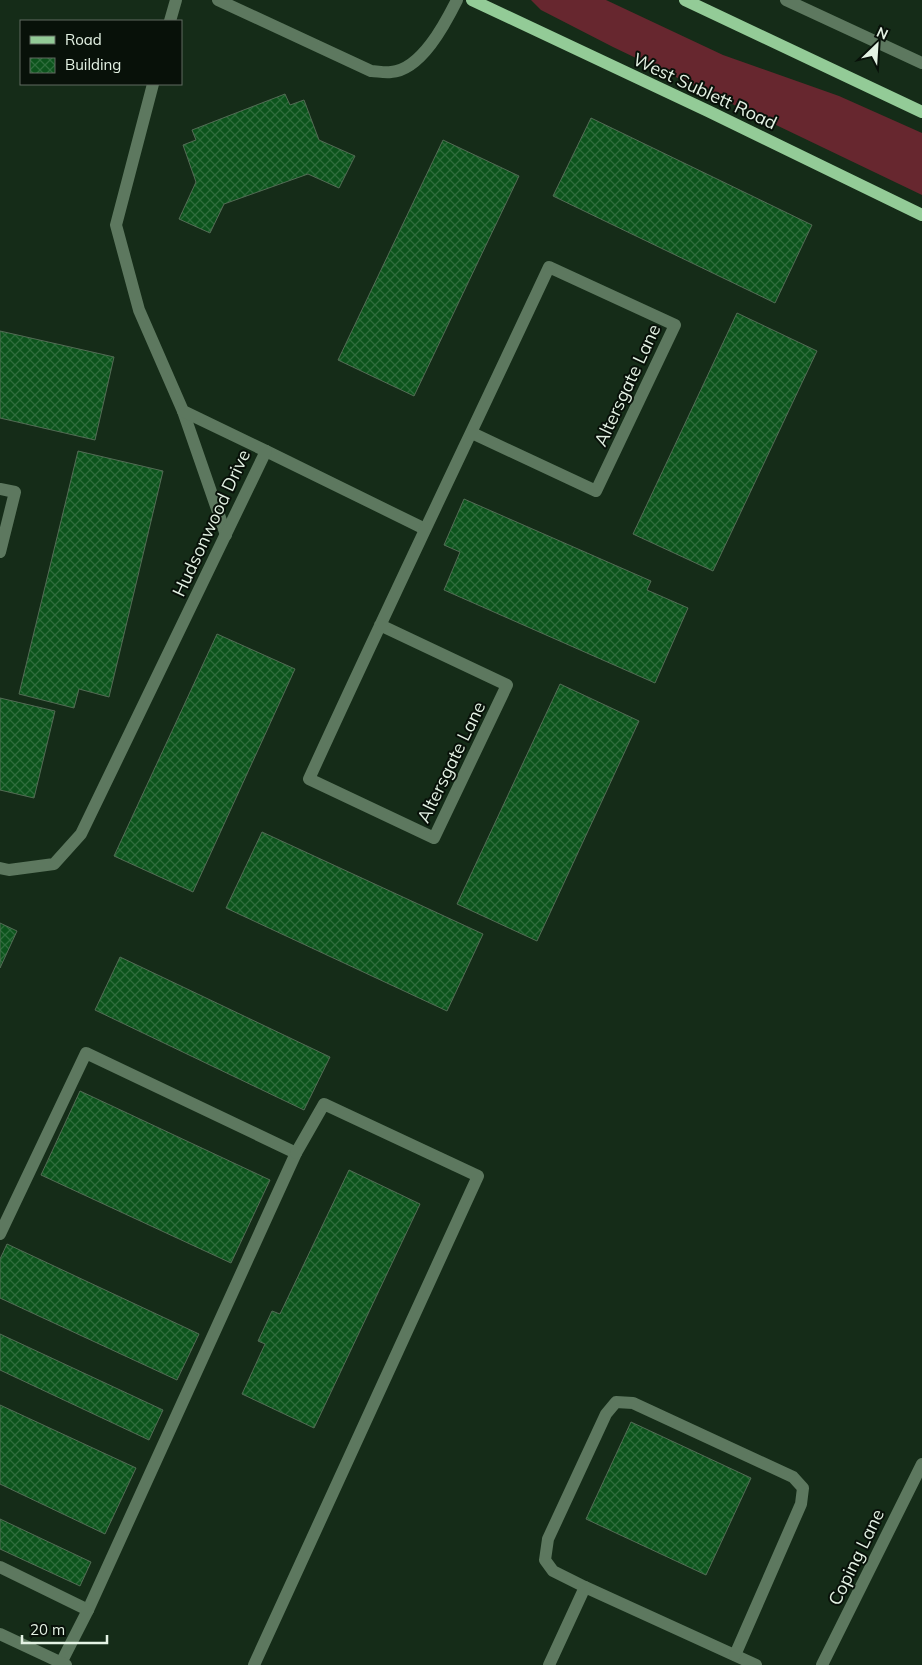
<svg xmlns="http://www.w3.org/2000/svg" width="922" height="1665" viewBox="0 0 922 1665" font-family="Mulish,sans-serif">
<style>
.grass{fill:#67272f}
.building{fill:url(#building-cross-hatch);stroke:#536c55}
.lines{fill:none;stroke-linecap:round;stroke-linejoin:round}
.minor{stroke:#5d785f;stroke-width:12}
.major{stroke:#93cb97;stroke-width:12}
.labels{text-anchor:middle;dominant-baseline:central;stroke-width:4;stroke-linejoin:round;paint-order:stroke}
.street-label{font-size:18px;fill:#e4f2e4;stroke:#081109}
</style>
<defs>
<pattern id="building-cross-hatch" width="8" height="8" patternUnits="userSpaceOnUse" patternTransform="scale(1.25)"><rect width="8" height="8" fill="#0c541c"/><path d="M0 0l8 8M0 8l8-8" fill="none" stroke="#2f6d3d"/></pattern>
</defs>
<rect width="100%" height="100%" fill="#152c18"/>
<polygon class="grass" points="531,0 606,0 723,55 839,96 922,133 922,195 613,47 541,10"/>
<g class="building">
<polygon points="285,94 290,105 304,100 319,140 355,156 339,188 308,174 224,204 210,233 179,219 196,182 183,145 196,140 192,130"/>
<polygon points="591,118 812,225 775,303 553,196"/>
<polygon points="443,140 519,176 414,396 338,360"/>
<polygon points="737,313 817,351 713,571 633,534"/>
<polygon points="0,331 114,357 95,440 0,418"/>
<polygon points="78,451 163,471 109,697 79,689 74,708 19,694"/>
<polygon points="464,499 651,581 647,590 688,608 655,683 444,590 460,552 444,545"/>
<polygon points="217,634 295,669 193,892 114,856"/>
<polygon points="560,684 639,721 537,941 457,904"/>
<polygon points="0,698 55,711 34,798 0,790"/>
<polygon points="262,832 483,934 447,1011 226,908"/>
<polygon points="0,923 17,931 0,968"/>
<polygon points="120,957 330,1057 304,1110 95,1010"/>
<polygon points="80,1091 270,1180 231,1263 41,1175"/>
<polygon points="349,1170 420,1204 314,1428 242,1394 265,1344 258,1341 272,1311 280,1314"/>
<polygon points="7,1244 199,1334 177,1380 0,1298 0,1259"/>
<polygon points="0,1334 163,1410 149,1440 0,1370"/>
<polygon points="0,1405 136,1468 105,1534 0,1484"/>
<polygon points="631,1422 751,1478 706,1575 586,1519"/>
<polygon points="0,1519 91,1562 80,1586 0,1549"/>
</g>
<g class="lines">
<g class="minor">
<path d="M 218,0 L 371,71 C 377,71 384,73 391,72 C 421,70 445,24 457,0"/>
<polyline points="786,0 922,63"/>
<polyline points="170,21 176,0"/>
<polyline points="183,411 226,535"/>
<polyline points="266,451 425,529"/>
<polyline points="0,489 15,492 0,552"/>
<path d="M 380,625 L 507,685 L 434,838 L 309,779 C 387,608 469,438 549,267 L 675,325 L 596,491 L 472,433"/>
<polyline points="0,868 9,870 54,864 81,834 266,451 183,411 139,310 116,225 153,84"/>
<polyline points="0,1234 86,1053 296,1153 88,1610"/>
<polyline points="0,1567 88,1610 61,1663"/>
<polyline points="585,1587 756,1665"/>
<polyline points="0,1634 66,1665"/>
<polyline points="254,1665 478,1176 324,1104 296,1153"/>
<polyline points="549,1665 585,1587 553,1571 545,1560 548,1539 606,1414 616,1402 633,1403 793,1477 803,1488 801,1504 735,1655"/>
<polyline points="822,1665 922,1464"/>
</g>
<g class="major">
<polyline points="472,0 708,111 922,215"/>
<polyline points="685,0 922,112"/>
</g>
</g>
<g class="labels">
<g class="street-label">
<text transform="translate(705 91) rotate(25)">West Sublett Road</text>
<text transform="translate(627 385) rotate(-65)">Altersgate Lane</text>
<text transform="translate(211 523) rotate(-65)">Hudsonwood Drive</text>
<text transform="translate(451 762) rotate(-64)">Altersgate Lane</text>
<text transform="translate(856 1557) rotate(-64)">Coping Lane</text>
</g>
</g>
<rect x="20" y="20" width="162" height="65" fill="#081109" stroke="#606b61"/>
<rect x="30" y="36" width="25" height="8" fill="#93cb97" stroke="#606b61"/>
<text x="65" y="45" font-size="15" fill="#e4f2e4">Road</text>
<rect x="30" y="58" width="25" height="15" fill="url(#building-cross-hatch)" stroke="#606b61"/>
<text x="65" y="70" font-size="15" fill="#e4f2e4">Building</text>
<g transform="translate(877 45) rotate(25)" stroke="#081109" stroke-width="4" paint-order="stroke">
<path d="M0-4L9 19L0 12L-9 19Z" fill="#e4f2e4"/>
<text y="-8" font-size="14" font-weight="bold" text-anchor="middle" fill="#e4f2e4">N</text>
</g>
<path d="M22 1635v8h85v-8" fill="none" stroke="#e4f2e4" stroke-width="2.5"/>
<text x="30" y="1635" font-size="15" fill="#e4f2e4" stroke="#081109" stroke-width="4" paint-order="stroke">20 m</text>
</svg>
